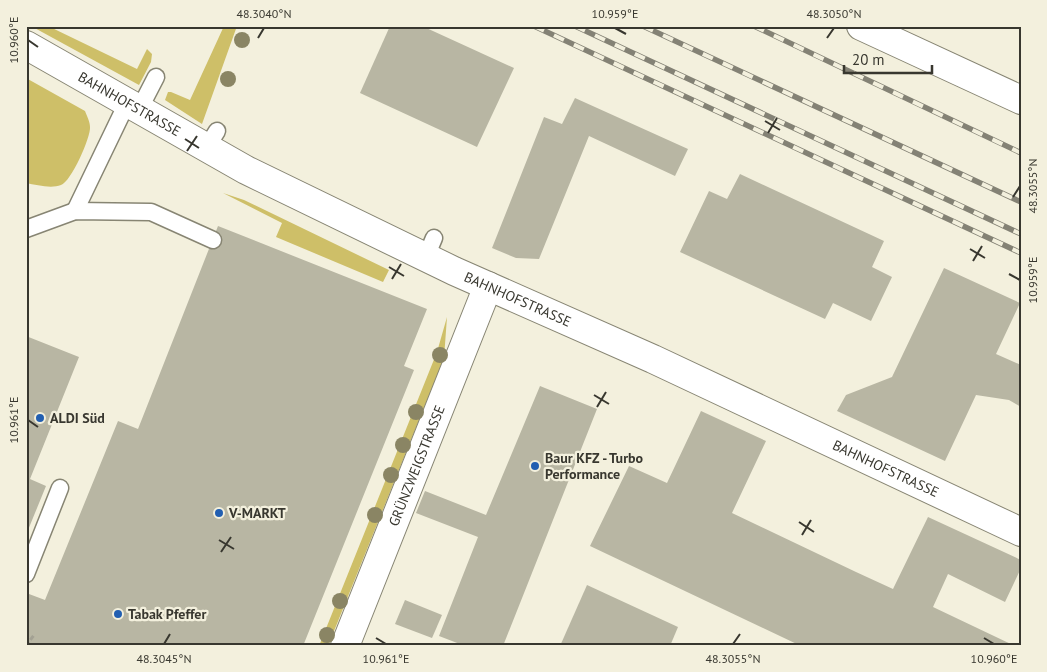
<svg xmlns="http://www.w3.org/2000/svg" width="1047" height="672" viewBox="0 0 1047 672" font-family="'PT Sans',sans-serif">
<style>
.green{fill:#cebf68}
.building{fill:#b8b6a3}
.lines{fill:none;stroke-linecap:round;stroke-linejoin:round}
.lane-casing{stroke:#878573;stroke-width:19}
.street-casing{stroke:#878573;stroke-width:30}
.path{stroke:#a3a193;stroke-width:3;stroke-dasharray:5 2.5;stroke-linecap:butt}
.lane{stroke:#fff;stroke-width:16}
.street{stroke:#fff;stroke-width:28}
.rail-casing{stroke:#848275;stroke-width:5.5}
.rail{stroke:#f3f0dd;stroke-width:4;stroke-dasharray:11;stroke-linecap:butt}
.tree{fill:#8a8564}
.ticks{fill:none;stroke:#38372f;stroke-width:2}
.poi-dot{fill:#225fb1;stroke:#f3f0dd;stroke-width:2}
.labels{text-anchor:middle;dominant-baseline:central;stroke-width:4.5;stroke-linejoin:round;paint-order:stroke}
.street-label{font-size:14px;fill:#38372f;stroke:#f3f0dd}
.poi-label{font-size:14px;font-weight:bold;fill:#38372f;stroke:#f3f0dd;text-anchor:start}
.neatline{fill:none;stroke:#38372f;stroke-width:2}
.ticks-label{font-size:12px;text-anchor:middle;fill:#38372f}
</style>
<rect width="100%" height="100%" fill="#f3f0dd"/>
<g class="green">
<polygon points="31,26 48,26 137,69 147,49 152,54 151,62 139,85"/>
<polygon points="224,26 237,26 202,124 165,100 168,92 171,92 190,100"/>
<path d="M 26,78 L 85,111 C 87,116 90,122 90,127 C 91,137 71,182 61,185 C 51,189 37,185 26,183 Z"/>
<polygon points="223,193 244,200 389,270 383,282 276,237 282,223"/>
<polygon points="447,317 444,358 328,646 319,646 437,352"/>
</g>
<g class="building">
<polygon points="390,26 422,26 514,68 477,147 360,93"/>
<polygon points="575,98 688,149 675,176 589,136 539,259 516,258 492,248 544,117 562,124"/>
<polygon points="740,174 884,241 872,267 892,277 871,321 833,303 825,319 680,252 709,191 727,199"/>
<polygon points="218,226 427,309 404,366 414,370 303,646 26,646 26,601 29,594 45,600 118,421 138,429"/>
<polygon points="944,268 1020,303 996,354 1021,365 1021,407 1009,400 976,395 945,461 837,411 846,395 892,377"/>
<polygon points="26,336 79,357 30,479 46,486 26,535"/>
<polygon points="540,386 597,409 503,646 465,646 439,636 478,537 416,513 425,491 486,515"/>
<polygon points="701,411 766,441 732,513 856,572 893,589 928,517 1021,560 1021,568 1005,602 948,574 933,607 1015,646 801,646 590,546 629,466 667,483"/>
<polygon points="587,585 678,627 670,646 560,646"/>
<polygon points="405,600 442,615 432,638 395,624"/>
</g>
<g class="lines">
<defs>
<g id="lane">
<polyline points="140,108 156,77"/>
<polyline points="207,147 217,131"/>
<polyline points="75,211 128,101"/>
<polyline points="26,229 75,211 151,212 213,240"/>
<polyline points="426,257 434,238"/>
<polyline points="26,574 60,488"/>
</g>
<g id="street">
<polyline points="861,26 1021,100"/>
<path id="s1" d="M 26,45 L 246,170 L 454,271 L 653,359 L 1021,532"/>
<path id="s2" d="M 345,646 L 488,286"/>
</g>
</defs>
<use href="#lane" class="lane-casing"/>
<use href="#street" class="street-casing"/>
<polyline class="path" points="26,646 34,635"/>
<use href="#lane" class="lane"/>
<use href="#street" class="street"/>
<defs>
<g id="rail">
<polyline points="534,26 1021,253"/>
<polyline points="575,26 1021,234"/>
<polyline points="643,26 1021,202"/>
<polyline points="754,26 1021,153"/>
</g>
</defs>
<use href="#rail" class="rail-casing"/>
<use href="#rail" class="rail"/>
</g>
<g class="tree">
<circle cx="242" cy="40" r="8"/>
<circle cx="228" cy="79" r="8"/>
<circle cx="440" cy="355" r="8"/>
<circle cx="416" cy="412" r="8"/>
<circle cx="403" cy="445" r="8"/>
<circle cx="391" cy="475" r="8"/>
<circle cx="375" cy="515" r="8"/>
<circle cx="340" cy="601" r="8"/>
<circle cx="327" cy="635" r="8"/>
</g>
<path class="ticks" d="M 615,28 L 626,34M 258,38 L 264,28M 827,38 L 834,28M 28,40 L 38,47M 765,121 L 780,130M 768,133 L 777,118M 185,139 L 199,148M 187,151 L 197,136M 1013,197 L 1020,186M 970,249 L 985,258M 973,261 L 982,246M 389,267 L 404,276M 1009,274 L 1020,280M 392,279 L 401,264M 594,395 L 609,404M 597,407 L 606,392M 28,420 L 38,427M 799,522 L 814,532M 802,535 L 811,520M 219,540 L 234,549M 221,552 L 231,537M 376,638 L 386,644M 984,638 L 994,644M 164,644 L 170,634M 733,644 L 740,634"/>
<g class="poi-dot">
<circle cx="40" cy="418" r="5"/>
<circle cx="535" cy="466" r="5"/>
<circle cx="219" cy="513" r="5"/>
<circle cx="118" cy="614" r="5"/>
</g>
<g class="labels">
<g class="street-label">
<text stroke="none"><textPath href="#s1" startOffset="119">BAHNHOFSTRASSE</textPath></text>
<text stroke="none"><textPath href="#s1" startOffset="554">BAHNHOFSTRASSE</textPath></text>
<text stroke="none"><textPath href="#s2" startOffset="194">GRÜNZWEIGSTRASSE</textPath></text>
<text stroke="none"><textPath href="#s1" startOffset="959">BAHNHOFSTRASSE</textPath></text>
</g>
<g class="poi-label">
<text x="50" y="418">ALDI Süd</text>
<text x="545" y="458">Baur KFZ - Turbo<tspan x="545" dy="16">Performance</tspan></text>
<text x="229" y="513">V-MARKT</text>
<text x="128" y="614">Tabak Pfeffer</text>
</g>
</g>
<rect width="1047" height="672" fill="none" stroke="#f3f0dd" stroke-width="55"/>
<path d="M844 65v8h88v-8" fill="none" stroke="#38372f" stroke-width="2.5"/>
<text x="852" y="65" font-size="15" fill="#38372f" stroke="#f3f0dd" stroke-width="4" paint-order="stroke">20 m</text>
<rect x="28" y="28" width="992" height="616" class="neatline"/>
<g class="ticks-label">
<text x="264" y="18">48.3040°N</text>
<text x="615" y="18">10.959°E</text>
<text x="834" y="18">48.3050°N</text>
<text transform="translate(14 40) rotate(-90)" y="4">10.960°E</text>
<text transform="translate(1033 186) rotate(-90)" y="4">48.3055°N</text>
<text transform="translate(1033 280) rotate(-90)" y="4">10.959°E</text>
<text transform="translate(14 420) rotate(-90)" y="4">10.961°E</text>
<text x="164" y="663">48.3045°N</text>
<text x="386" y="663">10.961°E</text>
<text x="733" y="663">48.3055°N</text>
<text x="994" y="663">10.960°E</text>
</g>
</svg>
